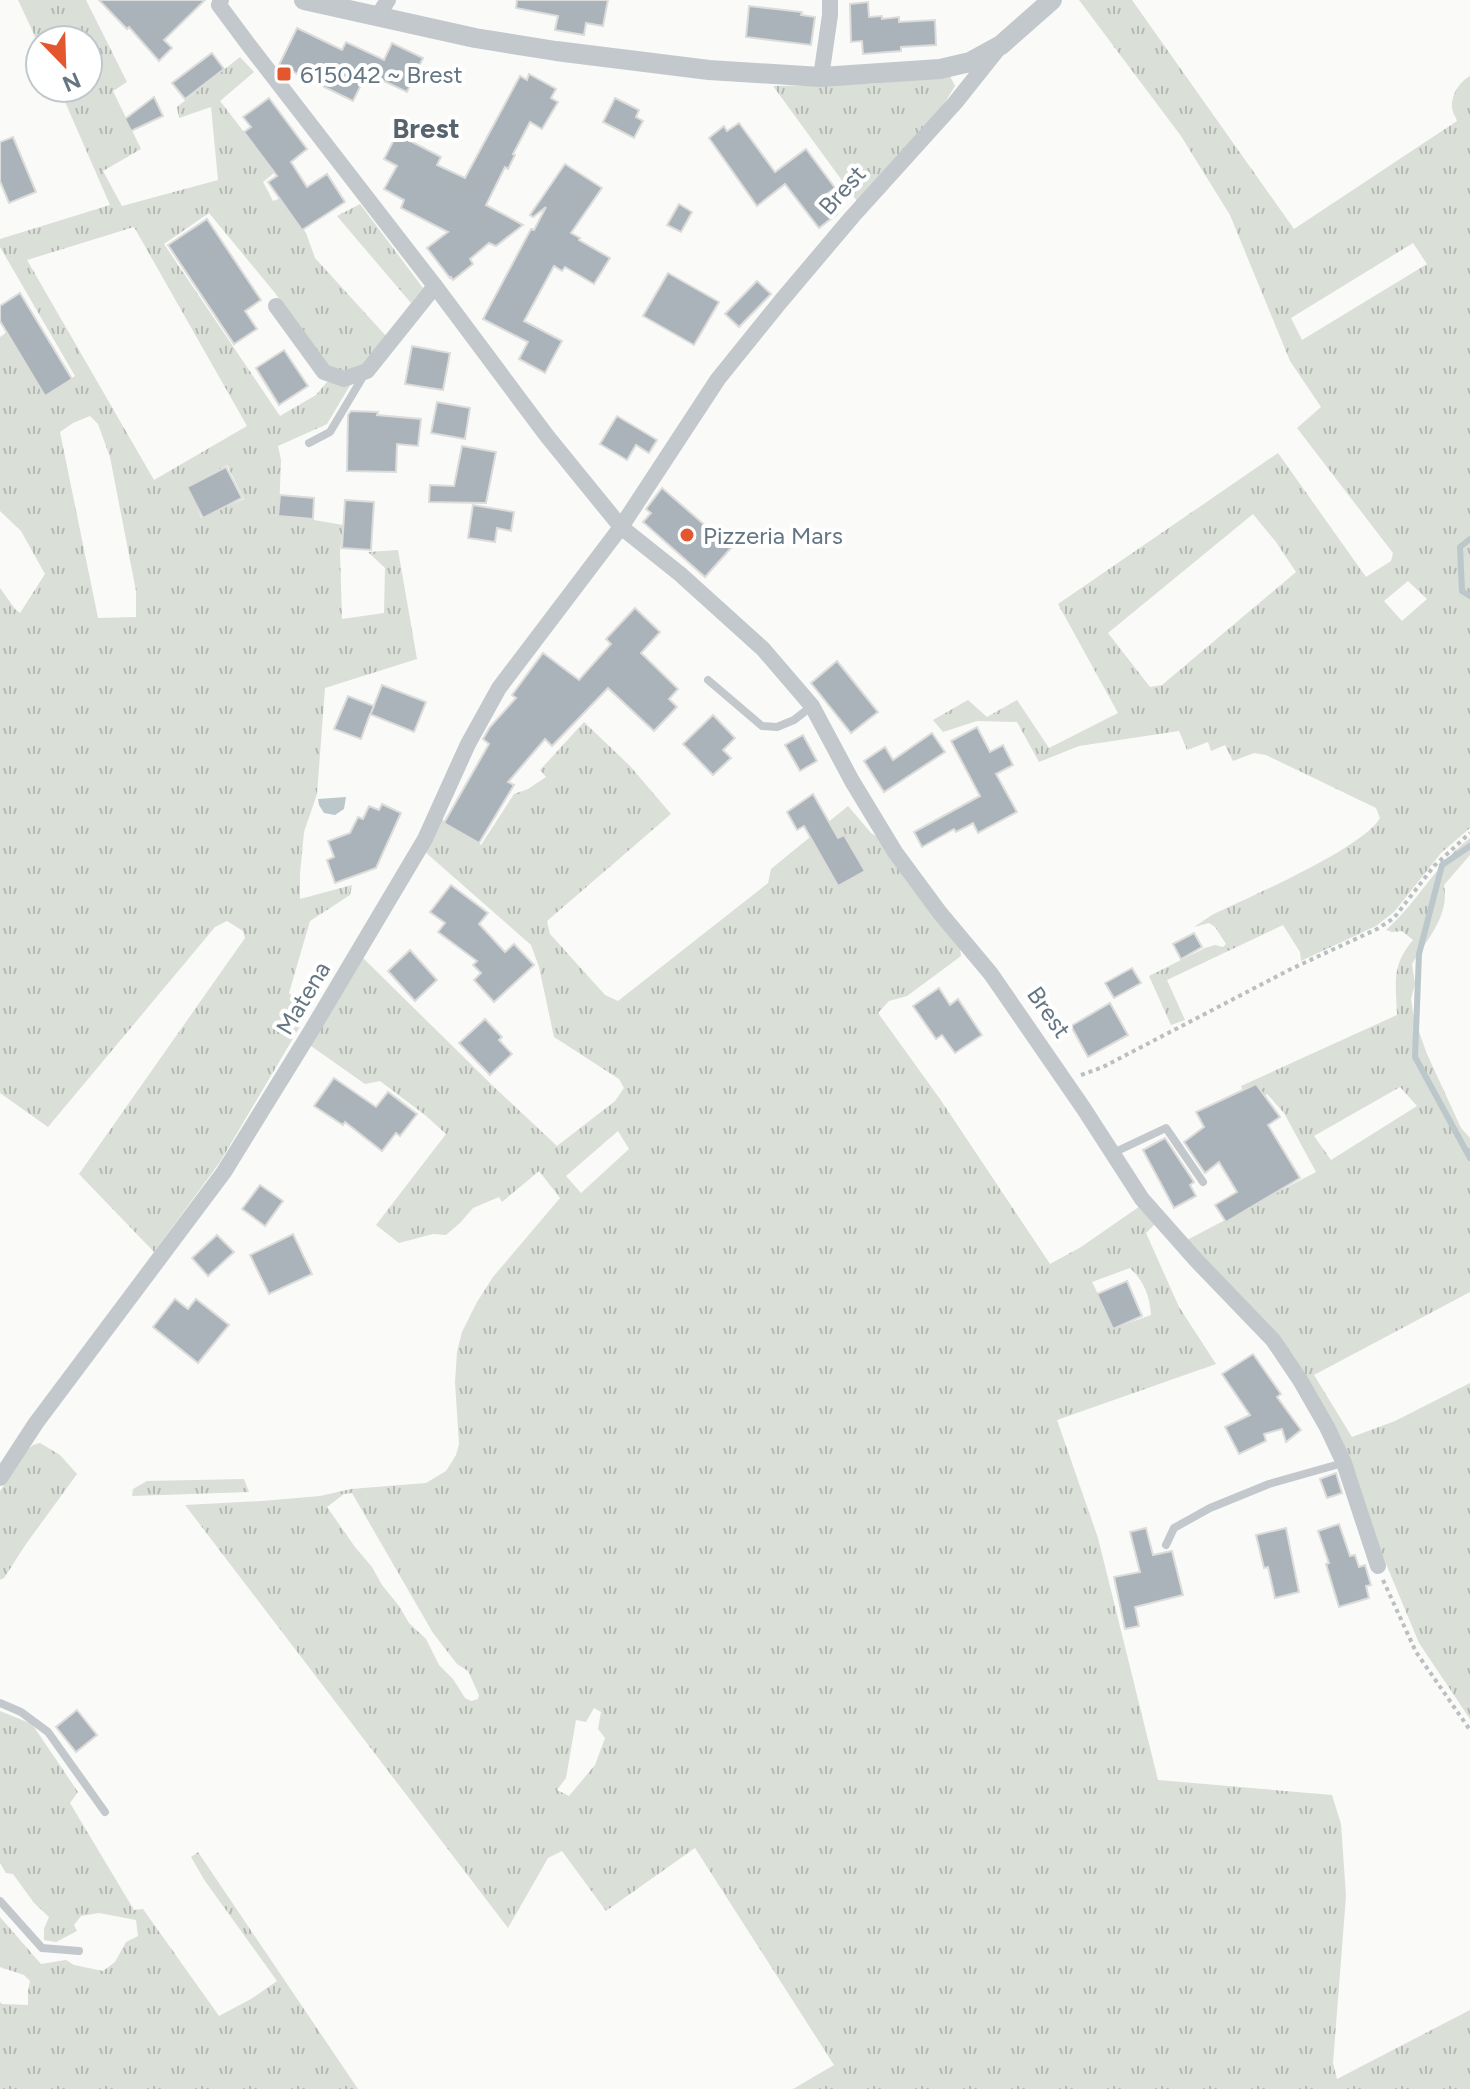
<svg xmlns="http://www.w3.org/2000/svg" width="1470" height="2089" viewBox="0 0 1470 2089" font-family="Figtree,sans-serif">
<style>
.grass{fill:url(#grass-tufts);fill-rule:evenodd}
.water{fill:#bbc7cb}
.lines{fill:none;stroke-linecap:round;stroke-linejoin:round}
.stream{stroke:#bbc7cb;stroke-width:6}
.building{fill:#aab3b9;stroke:#dcdcda;stroke-width:2}
.path{stroke:#bbbfc2;stroke-width:4;stroke-dasharray:4 4;stroke-linecap:butt}
.service{stroke:#c3c8cc;stroke-width:8}
.minor{stroke:#c3c8cc;stroke-width:16}
.tertiary{stroke:#c3c8cc;stroke-width:20}
.poi-dot{fill:#e4572e;stroke:#fff;stroke-width:3}
.labels{text-anchor:middle;dominant-baseline:central;stroke-width:8;stroke-linejoin:round;paint-order:stroke}
.poi-label{font-size:24px;fill:#657683;stroke:#fff;text-anchor:start}
.street-label{font-size:24px;fill:#657683;stroke:#fff}
.quarter-label{font-size:28px;font-weight:bold;fill:#57646e;stroke:#fff}
</style>
<defs>
<pattern id="grass-tufts" width="24" height="20" patternUnits="userSpaceOnUse" patternTransform="scale(2)"><rect width="24" height="20" fill="#dadfd7"/><path d="M3 7l-1-3M5 7V3M7 7l1-3M15 17l-1-3M17 17v-4M19 17l1-3" fill="none" stroke="#b4b9b4"/></pattern>
</defs>
<rect width="100%" height="100%" fill="#fafaf8"/>
<g class="grass">
<path d="M 18,0 L 86,0 L 127,82 L 113,91 L 141,149 L 103,171 L 122,206 L 218,180 L 211,107 L 179,118 L 177,107 L 240,57 L 254,72 L 220,101 L 275,172 L 263,182 L 273,201 L 281,198 L 306,233 L 315,258 L 386,336 L 361,366 L 349,372 L 328,369 L 275,293 L 209,213 L 164,244 L 280,416 L 316,395 L 327,382 L 352,382 L 327,424 L 278,446 L 281,460 L 279,514 L 343,525 L 340,552 L 342,619 L 384,613 L 385,568 L 368,552 L 398,550 L 417,659 L 325,688 L 317,794 L 304,832 L 300,874 L 300,899 L 352,885 L 350,895 L 310,921 L 289,993 L 308,1013 L 220,1162 L 154,1252 L 79,1174 L 245,938 L 243,931 L 227,921 L 215,927 L 48,1127 L 0,1093 L 0,588 L 15,609 L 20,613 L 45,574 L 21,531 L 0,511 L 0,337 L 6,333 L 45,395 L 75,376 L 0,247 L 0,239 L 110,205 L 59,88 L 88,88 L 88,40 L 40,40 L 40,47 ZM 134,227 L 247,426 L 154,480 L 27,260 ZM 90,416 L 98,424 L 110,457 L 136,591 L 136,617 L 98,618 L 60,432 L 73,423 ZM 227,465 L 244,499 L 201,518 L 189,486 Z"/>
<path d="M 1079,0 L 1132,0 L 1294,229 L 1457,121 C 1456,117 1452,112 1452,107 C 1451,95 1460,81 1470,76 L 1470,828 L 1441,853 L 1394,912 L 1376,926 L 1301,961 L 1300,952 L 1283,925 L 1167,980 L 1185,1020 L 1171,1025 L 1149,976 L 1205,948 L 1215,945 L 1223,947 L 1226,944 L 1215,927 L 1209,923 L 1194,927 L 1212,915 C 1249,897 1362,849 1380,818 L 1376,808 L 1266,755 L 1254,753 L 1233,761 L 1225,745 L 1211,751 L 1208,742 L 1187,750 L 1179,731 L 1079,746 L 1039,762 L 1017,722 L 977,721 L 943,732 L 933,720 L 968,700 L 987,717 L 1017,700 L 1049,748 L 1118,713 L 1058,604 L 1278,453 L 1366,577 L 1391,561 L 1393,553 L 1297,428 L 1321,407 L 1290,361 L 1230,215 L 1181,136 ZM 1413,243 L 1427,264 L 1302,340 L 1291,318 ZM 1253,514 L 1276,542 L 1296,572 L 1162,685 L 1150,687 L 1108,633 ZM 1408,581 L 1427,599 L 1402,621 L 1384,601 Z"/>
<polygon points="950,76 955,86 941,109 857,201 773,86 869,84"/>
<polygon points="360,204 423,288 411,303 337,216"/>
<path d="M 584,722 L 630,766 L 671,814 L 547,921 L 550,934 L 605,995 L 618,1001 L 768,883 L 771,869 L 848,806 L 871,833 L 881,839 L 960,948 L 961,956 L 953,962 L 907,996 L 889,1001 L 878,1013 L 940,1099 L 1050,1264 L 1081,1247 L 1143,1204 L 1155,1224 L 1146,1233 L 1179,1307 L 1216,1364 L 1057,1420 L 1098,1538 L 1158,1780 L 1332,1795 L 1341,1824 L 1346,1896 L 1333,2063 L 1337,2079 L 1470,2010 L 1470,2089 L 793,2089 L 834,2065 L 695,1848 L 606,1911 L 562,1851 L 548,1858 L 508,1928 L 185,1505 L 262,1501 L 320,1496 L 351,1489 L 426,1483 L 446,1471 L 456,1455 L 459,1444 L 455,1382 L 457,1352 L 462,1332 L 477,1302 L 493,1277 L 560,1198 L 539,1171 L 502,1202 L 499,1197 L 473,1208 L 460,1223 L 446,1235 L 433,1234 L 399,1243 L 376,1225 L 446,1134 L 425,1115 L 380,1081 L 365,1084 L 311,1046 L 362,957 L 494,1087 L 557,1146 L 615,1101 L 624,1088 L 619,1079 L 554,1037 L 539,967 L 531,945 L 424,851 L 441,819 L 481,845 L 514,794 L 528,789 L 546,777 L 540,770 ZM 618,1131 L 629,1149 L 581,1193 L 566,1176 ZM 1130,1268 C 1144,1281 1150,1297 1151,1315 L 1115,1328 L 1092,1282 ZM 352,1493 L 433,1633 L 457,1664 L 468,1671 L 479,1695 L 478,1699 L 471,1701 L 465,1698 L 453,1679 L 439,1665 L 426,1639 L 409,1623 L 399,1606 L 382,1585 L 372,1567 L 355,1547 L 327,1507 L 344,1494 ZM 594,1708 L 601,1712 L 598,1729 L 605,1738 L 595,1765 L 569,1796 L 557,1790 L 566,1778 L 576,1720 L 586,1722 Z"/>
<path d="M 1470,838 L 1470,855 L 1444,885 C 1450,915 1427,940 1412,964 L 1415,984 L 1411,999 L 1414,1018 L 1427,1054 L 1461,1128 L 1470,1138 L 1470,1292 L 1314,1375 L 1352,1437 L 1395,1421 L 1470,1383 L 1470,1719 L 1419,1643 L 1384,1559 L 1356,1474 L 1340,1437 L 1187,1240 L 1316,1172 L 1284,1113 L 1267,1094 L 1245,1110 L 1245,1097 L 1241,1086 L 1397,1015 C 1396,983 1391,966 1413,940 L 1402,931 L 1392,932 L 1386,930 C 1417,903 1436,864 1470,838 ZM 1400,1087 L 1417,1106 L 1331,1160 L 1314,1136 Z"/>
<polygon points="40,1443 60,1455 77,1474 26,1544 4,1578 0,1580 0,1491 25,1452 33,1445"/>
<polygon points="244,1479 249,1492 132,1496 133,1489 147,1481"/>
<polygon points="0,1711 32,1724 78,1792 70,1803 134,1910 143,1909 219,2016 251,1999 277,1981 205,1881 191,1857 198,1852 358,2089 0,2089 0,2002 2,2004 28,2005 28,1991 30,1981 24,1975 0,1967 0,1917 41,1964 66,1960 74,1965 103,1971 115,1962 126,1942 138,1936 136,1920 99,1913 81,1916 74,1925 77,1931 56,1942 44,1940 44,1929 49,1917 34,1903 13,1874 6,1873 0,1863"/>
</g>
<polygon class="water" points="346,797 344,809 335,815 324,813 319,805 318,799"/>
<g class="lines">
<g class="stream">
<polyline points="1470,539 1460,547 1462,591 1470,596"/>
<polyline points="1470,846 1442,865 1419,954 1415,1057 1470,1158"/>
</g>
</g>
<g class="building">
<polygon points="99,0 205,0 164,40 172,48 159,61 129,27 127,29"/>
<polygon points="517,0 608,0 603,26 586,23 584,35 555,30 558,16 516,8"/>
<polygon points="868,2 869,17 882,16 882,19 899,17 899,22 935,20 936,45 901,47 901,51 863,54 862,41 851,42 850,4"/>
<polygon points="749,6 802,12 801,15 815,17 811,45 746,37"/>
<polygon points="297,28 342,50 346,42 384,60 392,43 423,58 407,92 367,73 353,101 279,65"/>
<polygon points="212,53 224,69 185,99 172,83"/>
<polygon points="529,74 556,89 551,98 558,102 542,129 530,122 513,154 515,155 508,169 505,167 486,205 523,225 496,246 489,243 470,259 473,264 453,280 451,277 450,278 427,248 448,232 401,208 404,200 384,189 397,166 384,159 397,134 441,157 437,165 465,178 520,76 527,80"/>
<polygon points="154,97 163,116 131,131 125,119"/>
<polygon points="269,98 307,149 291,162 307,187 327,174 345,202 302,230 268,182 277,176 244,132 251,127 243,117"/>
<polygon points="615,98 639,110 636,117 643,121 634,138 603,122"/>
<polygon points="739,123 775,172 806,149 835,188 823,197 837,214 819,228 785,184 757,206 709,138 724,126 727,131"/>
<polygon points="13,137 36,192 9,203 0,181 0,142"/>
<polygon points="565,164 602,188 571,233 580,238 579,240 610,258 594,284 565,267 562,271 554,266 524,321 562,341 545,373 519,359 528,342 483,319 531,229 534,230 546,207 533,217 530,215"/>
<polygon points="679,204 692,212 681,232 667,225"/>
<polygon points="207,219 261,300 245,311 257,329 234,344 168,245"/>
<polygon points="668,273 719,302 694,345 643,316"/>
<polygon points="757,281 771,294 739,327 725,314"/>
<polygon points="20,293 72,379 45,396 0,321 0,306"/>
<polygon points="412,346 450,353 443,390 405,384"/>
<polygon points="284,350 308,386 279,405 256,368"/>
<polygon points="437,402 470,408 465,439 431,433"/>
<polygon points="351,411 378,412 377,415 421,419 418,446 397,444 396,472 347,471 348,415"/>
<polygon points="617,416 657,440 649,453 636,445 627,460 600,444"/>
<polygon points="462,446 496,452 486,503 429,502 430,485 454,486"/>
<polygon points="226,467 242,498 203,518 187,487"/>
<polygon points="662,488 731,548 705,577 643,522 651,513 646,509"/>
<polygon points="280,495 314,498 313,519 278,516"/>
<polygon points="345,500 374,502 371,550 342,548"/>
<polygon points="473,505 514,512 511,531 497,528 495,542 468,538"/>
<polygon points="635,608 660,632 641,653 678,689 669,699 677,707 654,731 608,688 552,746 545,739 508,782 514,785 479,843 444,823 489,744 483,739 490,727 516,698 512,695 543,653 579,680 611,644 606,639"/>
<polygon points="837,661 878,712 851,733 811,683"/>
<polygon points="382,685 426,702 414,732 370,714 361,739 334,729 348,696 374,706 371,713"/>
<polygon points="713,715 735,738 723,750 731,758 713,775 683,744"/>
<polygon points="977,727 990,752 1003,745 1013,765 996,774 1017,812 978,833 973,823 956,832 954,829 922,847 914,832 980,796 951,741"/>
<polygon points="932,733 945,752 884,792 864,761 885,747 893,760"/>
<polygon points="803,735 817,761 800,771 785,745"/>
<polygon points="813,794 838,838 844,835 865,871 838,886 804,826 797,830 787,812"/>
<polygon points="382,804 401,813 376,868 335,883 327,860 334,857 328,841 350,833 358,817 363,819 369,806 379,810"/>
<polygon points="451,885 488,913 479,924 505,952 514,944 534,965 494,1002 474,980 481,973 473,965 477,961 438,932 445,923 430,912"/>
<polygon points="1194,933 1202,947 1181,959 1173,944"/>
<polygon points="410,950 437,980 415,1001 388,971"/>
<polygon points="1132,968 1141,983 1114,998 1105,983"/>
<polygon points="939,988 950,1005 958,999 982,1035 955,1053 942,1035 936,1039 913,1006"/>
<polygon points="1110,1003 1128,1035 1088,1057 1071,1026"/>
<polygon points="485,1019 502,1037 499,1040 512,1054 490,1075 459,1043"/>
<polygon points="334,1078 376,1107 388,1092 417,1114 400,1136 396,1133 382,1151 345,1122 343,1125 314,1106"/>
<polygon points="1256,1084 1280,1117 1268,1125 1300,1178 1226,1222 1215,1205 1237,1192 1219,1162 1205,1173 1184,1142 1204,1127 1196,1112"/>
<polygon points="1165,1138 1194,1182 1190,1185 1196,1196 1174,1208 1143,1150"/>
<polygon points="260,1185 283,1201 265,1226 242,1209"/>
<polygon points="293,1234 312,1274 269,1294 250,1255"/>
<polygon points="217,1235 234,1252 208,1276 192,1258"/>
<polygon points="1127,1281 1142,1316 1113,1329 1097,1294"/>
<polygon points="175,1299 188,1309 196,1299 229,1325 198,1363 153,1327"/>
<polygon points="1253,1354 1281,1394 1277,1397 1301,1430 1286,1442 1282,1429 1264,1434 1266,1441 1239,1454 1225,1427 1250,1415 1222,1374"/>
<polygon points="1336,1473 1342,1493 1327,1498 1320,1479"/>
<polygon points="1339,1524 1350,1556 1355,1555 1359,1567 1365,1565 1371,1585 1366,1586 1369,1598 1339,1607 1326,1564 1329,1563 1318,1531"/>
<polygon points="1146,1528 1153,1555 1172,1551 1183,1595 1135,1607 1139,1626 1125,1629 1114,1577 1140,1572 1130,1532"/>
<polygon points="1286,1528 1299,1592 1275,1598 1268,1567 1264,1568 1256,1535"/>
<polygon points="77,1710 97,1735 76,1752 56,1727"/>
</g>
<g class="lines">
<g class="path">
<polyline points="1081,1075 1103,1067 1291,969 1377,929 1394,918 1434,866 1470,833"/>
<polyline points="1383,1580 1416,1652 1470,1730"/>
</g>
<g class="service">
<polyline points="309,443 330,432 364,375"/>
<polyline points="708,680 762,726 777,727 794,720 812,706"/>
<polyline points="1113,1153 1166,1128 1203,1182"/>
<polyline points="1166,1545 1174,1528 1210,1508 1269,1484 1343,1463"/>
<polyline points="0,1703 21,1712 48,1732 105,1812"/>
<polyline points="0,1901 42,1948 79,1951"/>
</g>
<g class="minor">
<polyline points="221,0 219,5 248,44 435,286 547,436 621,527 680,574 763,649 812,706 852,781 895,852 940,913 991,974 1084,1109 1142,1199 1196,1260 1273,1340 1300,1380 1327,1427 1344,1463 1378,1566"/>
<polyline points="377,17 388,0"/>
<polyline points="821,77 830,15 830,0"/>
<polyline points="276,306 324,372 344,379 367,371 435,286"/>
<polyline points="0,1478 36,1423 224,1172 311,1031 425,839 468,744 499,688 621,527 718,379 781,301 852,217 955,103 998,49"/>
</g>
<polyline class="tertiary" points="304,0 475,38 556,51 709,70 821,77 940,69 970,62 1001,45 1052,0"/>
</g>
<g class="poi-dot">
<rect x="276" y="66" width="16" height="16" rx="4"/>
<circle cx="687" cy="535" r="8"/>
</g>
<g class="labels">
<g class="poi-label">
<text x="300" y="74">615042 ~ Brest</text>
<text x="703" y="535">Pizzeria Mars</text>
</g>
<g class="street-label">
<text transform="translate(842 190) rotate(-48)">Brest</text>
<text transform="translate(303 998) rotate(-59)">Matena</text>
<text transform="translate(1049 1012) rotate(55)">Brest</text>
</g>
<g class="quarter-label">
<text x="426" y="128">Brest</text>
</g>
</g>
<g transform="translate(64 64) rotate(157)"><circle r="38" fill="#ffffff" stroke="#c1c8cd" stroke-width="2"/>
<path d="M0-6L14 30L0 20L-14 30Z" fill="#e4572e"/>
<text y="-12" font-size="22" font-weight="bold" text-anchor="middle" fill="#657683">N</text>
</g>
</svg>
